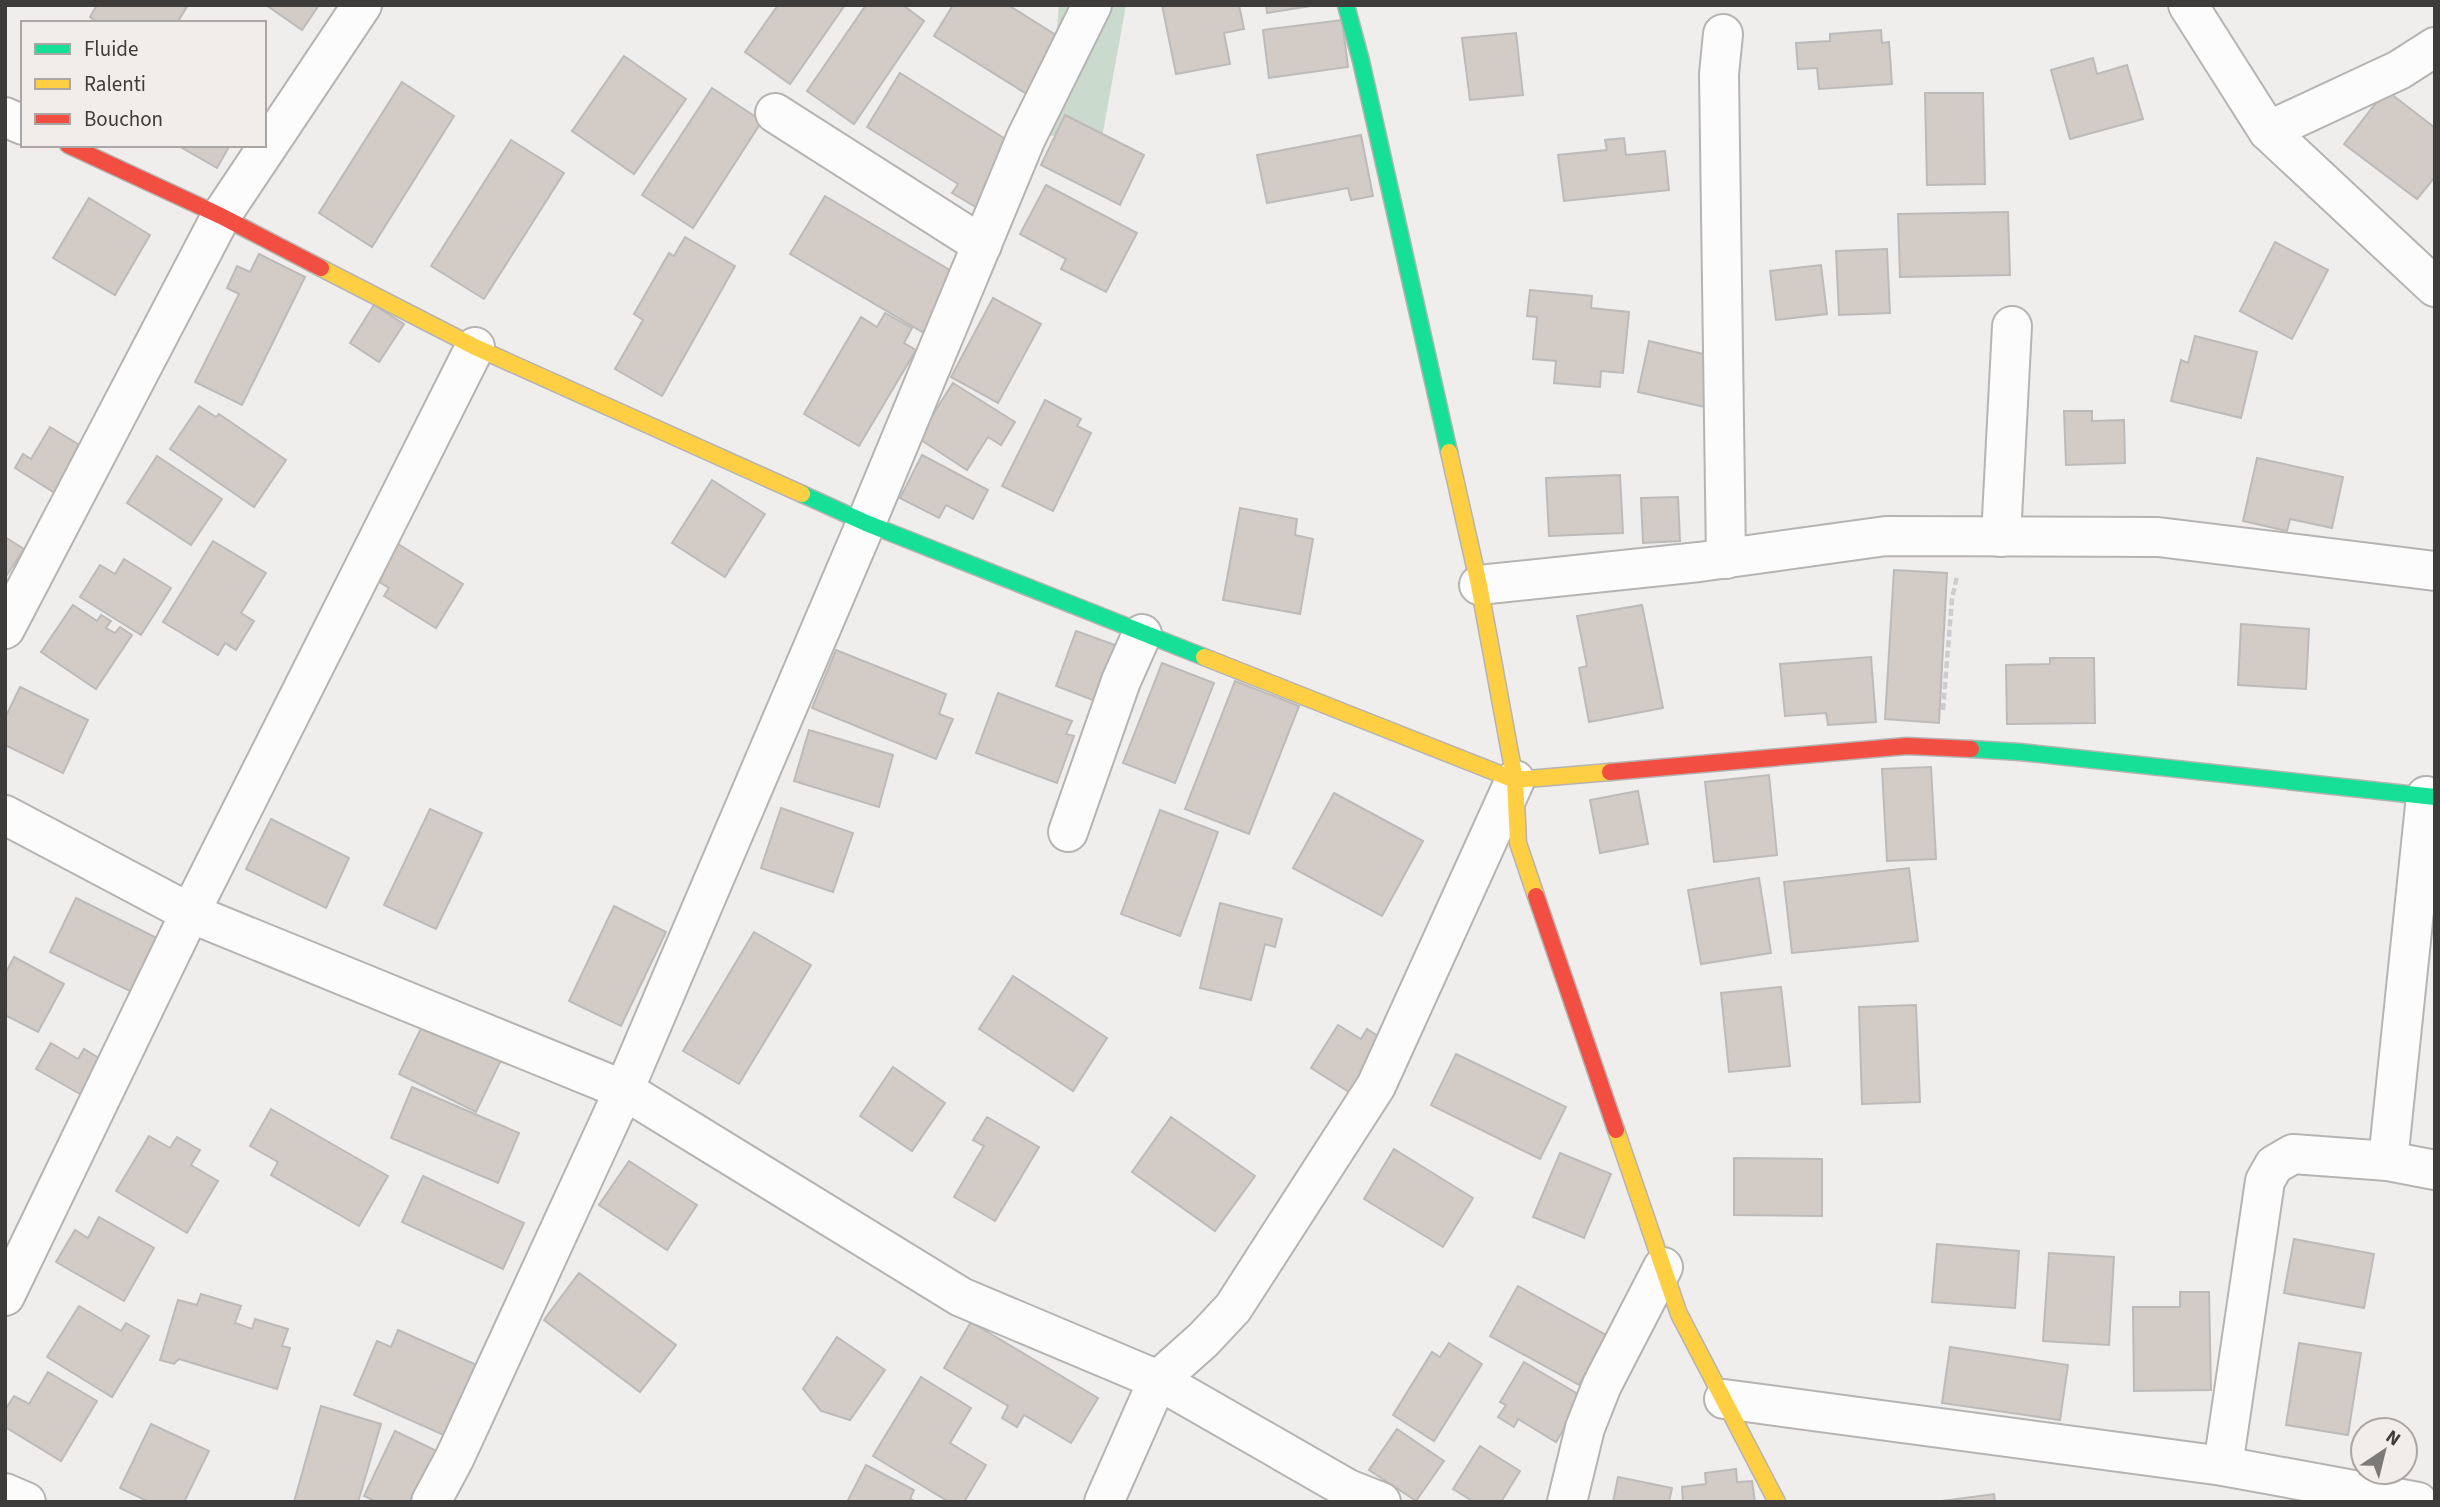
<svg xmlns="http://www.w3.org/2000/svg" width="2440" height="1507" viewBox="0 0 2440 1507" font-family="'Source Sans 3',sans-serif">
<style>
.green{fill:#cadacd}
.building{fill:#d2cbc6;stroke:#bdbbba;stroke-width:2}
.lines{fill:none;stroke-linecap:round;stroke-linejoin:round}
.street-casing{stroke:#b6b4b3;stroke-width:42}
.fast-casing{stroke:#b6b4b3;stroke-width:19}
.slow-casing{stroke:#b6b4b3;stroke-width:19}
.jam-casing{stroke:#b6b4b3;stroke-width:19}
.path{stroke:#cecdcd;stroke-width:4.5;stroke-dasharray:7 3.5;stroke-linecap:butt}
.street{stroke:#fdfcfc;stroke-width:38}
.fast{stroke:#16e098;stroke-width:16}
.slow{stroke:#ffcf43;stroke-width:16}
.jam{stroke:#f24e42;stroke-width:16}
</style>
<rect width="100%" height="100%" fill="#f0eeec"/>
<polygon class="green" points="1059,5 1126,5 1101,143 1048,135"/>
<g class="building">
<polygon points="97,5 188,5 177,23 98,23 90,17"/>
<polygon points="266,5 319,5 302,30"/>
<polygon points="778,5 845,5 790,84 745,52"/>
<polygon points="866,5 903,5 924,21 854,124 807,91"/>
<polygon points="953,5 1008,5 1064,40 1030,96 934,36"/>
<polygon points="1162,5 1239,5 1244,29 1224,33 1230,64 1176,74"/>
<polygon points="1266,5 1317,5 1267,13"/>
<polygon points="1342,20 1348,67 1269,78 1263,30"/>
<polygon points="1881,30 1882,43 1889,42 1892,84 1819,89 1817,68 1798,69 1796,43 1830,41 1830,34"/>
<polygon points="1516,33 1523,95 1470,100 1462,38"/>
<polygon points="624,56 686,99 634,174 572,131"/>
<polygon points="2093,58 2097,74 2127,65 2143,119 2070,139 2051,70"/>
<polygon points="900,73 1018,147 979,209 952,193 958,184 867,127"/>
<polygon points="402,82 454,116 372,247 319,213"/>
<polygon points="712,88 762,121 693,228 642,195"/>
<polygon points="2386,90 2435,128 2435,177 2417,199 2344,144"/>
<polygon points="1925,93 1983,93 1985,184 1927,185"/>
<polygon points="1065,115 1144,155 1120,205 1041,165"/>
<polygon points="1361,135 1373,196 1351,200 1348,188 1267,203 1257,155"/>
<polygon points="1624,138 1626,155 1665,151 1669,190 1564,201 1558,155 1607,150 1605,140"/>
<polygon points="511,140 564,173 484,299 431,266"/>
<polygon points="177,145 230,145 217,168"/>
<polygon points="1046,185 1137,233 1106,292 1061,269 1066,259 1020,234"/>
<polygon points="825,196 953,272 924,333 790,254"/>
<polygon points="89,198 150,235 115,295 53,258"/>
<polygon points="2008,212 2010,275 1900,277 1898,214"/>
<polygon points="685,237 735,266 662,396 615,369 643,320 634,314 669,253 674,256"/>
<polygon points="2275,242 2328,270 2292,339 2240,311"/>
<polygon points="1887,249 1890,313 1839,315 1836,251"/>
<polygon points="259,254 305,277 242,405 195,382 239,294 227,288 237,266 250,272"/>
<polygon points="1821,265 1827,314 1776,320 1770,271"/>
<polygon points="1530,290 1592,296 1591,308 1629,312 1623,373 1601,371 1600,387 1554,383 1556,361 1533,359 1537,317 1527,316"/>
<polygon points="993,298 1041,324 998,403 951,377"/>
<polygon points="374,305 404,324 379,362 350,343"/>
<polygon points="885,313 912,328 904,343 916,350 859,446 804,414 861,317 877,327"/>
<polygon points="2195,336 2257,352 2241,418 2171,401 2181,360 2188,363"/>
<polygon points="1649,341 1716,357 1705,407 1638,392"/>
<polygon points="953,383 1015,422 1001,445 988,437 967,470 918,438"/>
<polygon points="1045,400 1081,419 1077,426 1091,433 1053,511 1002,486"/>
<polygon points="199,406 216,417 219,414 286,460 254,507 170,449"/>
<polygon points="2064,411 2092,411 2092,421 2124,420 2125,463 2066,465"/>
<polygon points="50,427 91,452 63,498 15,468 23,454 31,459"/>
<polygon points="922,455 988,490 973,519 946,505 939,518 900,498"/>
<polygon points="157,456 222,499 191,545 127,503"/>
<polygon points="2257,458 2343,477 2332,528 2290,519 2287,531 2243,521"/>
<polygon points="1620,475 1623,533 1549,536 1546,478"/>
<polygon points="712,480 765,514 725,577 672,543"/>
<polygon points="1678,497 1680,541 1643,543 1641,498"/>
<polygon points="1240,508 1297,519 1295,535 1313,539 1300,614 1223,600"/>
<polygon points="5,537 24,549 5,578"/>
<polygon points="213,541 266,573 241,613 254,621 236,650 225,643 218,655 163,622"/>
<polygon points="398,544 463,584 436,628 384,596 389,588 376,580"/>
<polygon points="124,559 171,588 141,635 80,597 100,565 115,574"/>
<polygon points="1894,570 1947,573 1939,723 1885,719"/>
<polygon points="73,605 97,621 101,615 111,621 106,628 115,633 120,627 132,635 96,689 41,652"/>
<polygon points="1642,605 1663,708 1589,722 1579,668 1587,666 1577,616"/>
<polygon points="2241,624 2309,629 2306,689 2238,685"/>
<polygon points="1076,631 1118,646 1098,702 1056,686"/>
<polygon points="836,650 946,694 939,714 953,719 936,759 812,708"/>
<polygon points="1871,657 1876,722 1828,725 1826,713 1785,716 1780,664"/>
<polygon points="2050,658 2094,658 2095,723 2007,724 2006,665 2050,664"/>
<polygon points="1162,663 1214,683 1175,783 1123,763"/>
<polygon points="1235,681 1299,706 1249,834 1185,809"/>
<polygon points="20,687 88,720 63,773 5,745 5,718"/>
<polygon points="998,693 1072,721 1066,734 1074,736 1057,783 976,753"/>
<polygon points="809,730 893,755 879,807 794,781"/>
<polygon points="1931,767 1936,859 1887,861 1882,769"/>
<polygon points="1769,775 1777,855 1714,862 1705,782"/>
<polygon points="1638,791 1648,844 1600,853 1590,800"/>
<polygon points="1334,793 1423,841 1382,916 1293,868"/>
<polygon points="781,808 853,833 833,892 761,868"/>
<polygon points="430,809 482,833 436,929 384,905"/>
<polygon points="1160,810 1218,832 1180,936 1121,914"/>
<polygon points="271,819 349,858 326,908 246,869"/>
<polygon points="1909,868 1918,941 1792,953 1784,882"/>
<polygon points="1759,878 1771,953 1701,964 1688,890"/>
<polygon points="76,898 165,942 138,995 50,952"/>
<polygon points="1220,903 1282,919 1275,947 1265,944 1251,1000 1200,988"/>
<polygon points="614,906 666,932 621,1026 569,1001"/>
<polygon points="754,932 811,965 739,1084 683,1051"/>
<polygon points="14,957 64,984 38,1032 5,1015 5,974"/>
<polygon points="1013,976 1107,1038 1073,1091 979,1029"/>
<polygon points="1781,987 1790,1066 1729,1072 1721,993"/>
<polygon points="1916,1005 1920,1102 1862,1104 1859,1007"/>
<polygon points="425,1020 502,1058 476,1112 399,1074"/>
<polygon points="1338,1025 1361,1039 1367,1029 1387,1042 1354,1095 1311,1068"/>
<polygon points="51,1043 78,1059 84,1049 107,1063 87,1098 36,1069"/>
<polygon points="1456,1054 1566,1107 1540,1159 1431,1105"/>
<polygon points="893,1067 945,1103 912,1151 860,1116"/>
<polygon points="412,1087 519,1133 498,1183 391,1138"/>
<polygon points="271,1109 388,1176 359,1226 271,1175 278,1162 250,1146"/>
<polygon points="987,1117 1039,1147 995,1221 954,1197 984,1146 973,1140"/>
<polygon points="1171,1117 1255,1176 1215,1231 1132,1172"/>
<polygon points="149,1136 170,1148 177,1137 200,1150 191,1165 218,1181 187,1233 116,1191"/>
<polygon points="1394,1149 1473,1198 1443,1247 1364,1199"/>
<polygon points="1560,1153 1611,1174 1584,1238 1533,1217"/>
<polygon points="1734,1158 1822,1159 1822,1216 1734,1215"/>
<polygon points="629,1161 697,1205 667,1250 599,1205"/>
<polygon points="423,1176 524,1223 503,1269 402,1222"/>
<polygon points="99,1217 154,1248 124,1301 56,1262 75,1230 88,1238"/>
<polygon points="2294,1239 2374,1254 2364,1308 2284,1293"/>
<polygon points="1937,1244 2019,1251 2015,1308 1932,1302"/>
<polygon points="2049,1253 2114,1257 2109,1345 2043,1341"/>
<polygon points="579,1273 676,1345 640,1392 544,1320"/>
<polygon points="1518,1286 1606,1335 1579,1385 1490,1336"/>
<polygon points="2180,1292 2209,1292 2211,1390 2134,1391 2133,1307 2180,1307"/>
<polygon points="201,1294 241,1306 235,1323 252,1329 255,1319 288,1329 282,1346 290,1348 277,1389 179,1359 174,1364 160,1360 178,1300 197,1305"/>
<polygon points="79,1306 121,1331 126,1323 149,1336 112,1397 47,1357"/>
<polygon points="971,1322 1098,1398 1071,1443 1024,1415 1017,1427 1002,1418 1008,1406 944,1368"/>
<polygon points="398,1330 479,1366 448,1437 354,1395 377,1341 391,1347"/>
<polygon points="837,1337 885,1370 850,1420 821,1411 803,1389"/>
<polygon points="1449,1343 1482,1364 1434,1441 1393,1415 1432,1352 1440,1357"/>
<polygon points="2299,1343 2361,1353 2348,1435 2286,1425"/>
<polygon points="1950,1347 2068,1365 2060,1420 1942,1403"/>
<polygon points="1524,1362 1583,1397 1556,1442 1518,1419 1514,1427 1498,1417 1506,1405 1500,1402"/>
<polygon points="48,1372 97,1401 61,1461 5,1427 5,1410 14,1396 29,1404"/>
<polygon points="921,1377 971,1408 950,1443 986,1465 964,1502 949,1502 873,1456"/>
<polygon points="321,1406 381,1424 358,1502 294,1502"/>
<polygon points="151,1424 209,1451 184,1502 149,1502 120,1488"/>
<polygon points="1397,1429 1444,1461 1416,1501 1369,1470"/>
<polygon points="395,1431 447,1456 426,1502 377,1502 364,1496"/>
<polygon points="1480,1446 1520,1471 1501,1502 1474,1502 1453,1489"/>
<polygon points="866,1465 914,1490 910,1499 916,1502 847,1502"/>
<polygon points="1736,1469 1737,1482 1752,1481 1755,1502 1683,1502 1682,1487 1706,1484 1705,1473"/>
<polygon points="1618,1477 1672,1488 1669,1502 1613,1502"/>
<polygon points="1994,1494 1995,1502 1934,1502"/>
</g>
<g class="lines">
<defs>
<g id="street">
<polyline points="2188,5 2268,131 2435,287"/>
<polyline points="1723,34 1719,74 1726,559"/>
<polyline points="775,113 982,245"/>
<polyline points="5,117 23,125"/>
<polyline points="2268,131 2399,70 2435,47"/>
<polyline points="2001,537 2012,326"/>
<polyline points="1479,585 1699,562 1886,536 2158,537 2435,571"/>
<polyline points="5,629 221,216 362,5"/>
<polyline points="5,815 190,913 624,1090 961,1297 1158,1380 1203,1340 1233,1308 1376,1086 1515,780"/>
<polyline points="1068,832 1121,681 1142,634"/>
<polyline points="2388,1161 2426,796"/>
<polyline points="5,1296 190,913 475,347"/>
<polyline points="1724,1399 2223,1466 2418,1502"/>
<polyline points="2223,1466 2265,1181 2274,1165 2293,1154 2388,1161 2435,1170"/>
<polyline points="5,1493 26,1502"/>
<polyline points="431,1502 455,1457 624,1090 866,523 1026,138 1092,5"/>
<polyline points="1104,1502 1158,1380 1348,1489 1381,1502"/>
<polyline points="1567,1502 1585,1428 1602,1385 1663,1267"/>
</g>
<g id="fast">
<polyline points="1346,5 1361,61 1449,452"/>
<polyline points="802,494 866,523 1204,657"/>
<polyline points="1971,749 2020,752 2435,797"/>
</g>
<g id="slow">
<polyline points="321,268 475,347 802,494"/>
<polyline points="1449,452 1479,585 1515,780 1518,843 1536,896"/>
<polyline points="1204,657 1515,780 1610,772"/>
<polyline points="1616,1130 1679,1314 1777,1502"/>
</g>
<g id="jam">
<polyline points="68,145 221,216 321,268"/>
<polyline points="1610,772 1907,746 1971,749"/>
<polyline points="1536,896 1616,1130"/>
</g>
</defs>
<use href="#street" class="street-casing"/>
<use href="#fast" class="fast-casing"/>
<use href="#slow" class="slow-casing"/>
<use href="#jam" class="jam-casing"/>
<polyline class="path" points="1943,710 1952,599 1957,576"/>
<use href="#street" class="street"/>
<use href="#fast" class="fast"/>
<use href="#slow" class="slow"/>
<use href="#jam" class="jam"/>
</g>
<rect width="2440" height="1507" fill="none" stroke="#3e3c3b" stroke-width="14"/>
<rect x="21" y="21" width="245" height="126" fill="#f1edeb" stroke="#a9a6a5" stroke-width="2"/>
<rect x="35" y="44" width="35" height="10" fill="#16e098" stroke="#a9a6a5" stroke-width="2"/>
<text x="84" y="56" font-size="21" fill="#3e3c3b">Fluide</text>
<rect x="35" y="79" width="35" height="10" fill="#ffcf43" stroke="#a9a6a5" stroke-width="2"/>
<text x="84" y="91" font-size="21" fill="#3e3c3b">Ralenti</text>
<rect x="35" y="114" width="35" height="10" fill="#f24e42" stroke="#a9a6a5" stroke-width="2"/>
<text x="84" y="126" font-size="21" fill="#3e3c3b">Bouchon</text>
<g transform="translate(2384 1451) rotate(35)"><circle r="33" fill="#f1edeb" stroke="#a9a6a5" stroke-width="2"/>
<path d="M0-5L12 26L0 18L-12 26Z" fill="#7c7a79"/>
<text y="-10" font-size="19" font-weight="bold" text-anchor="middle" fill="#3e3c3b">N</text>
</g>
</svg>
